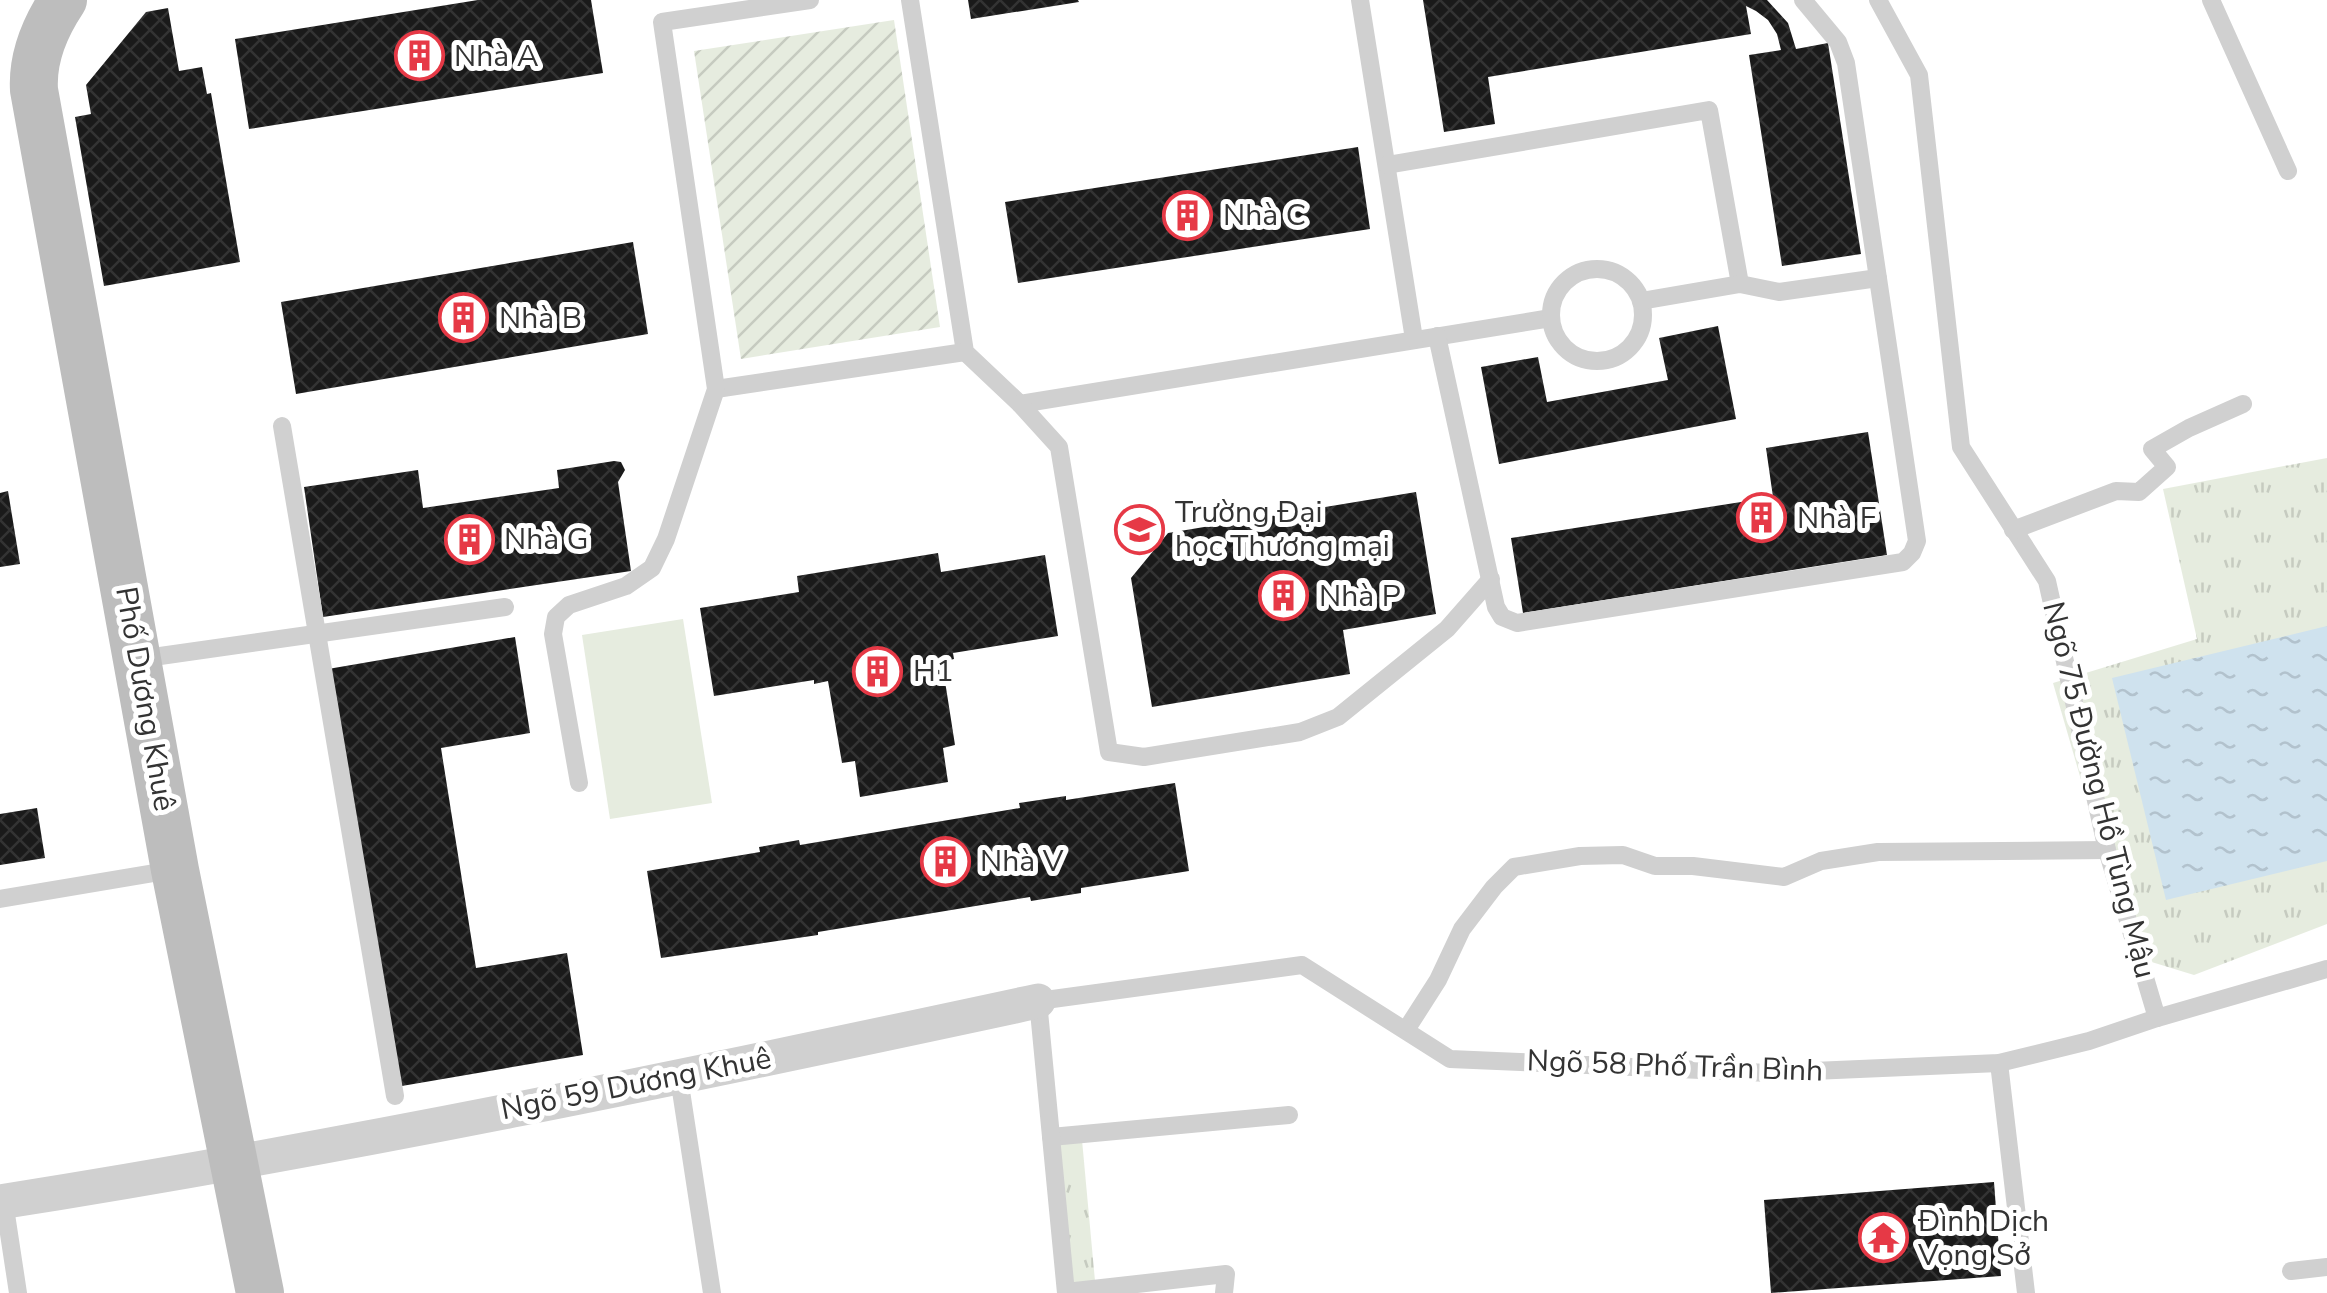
<svg xmlns="http://www.w3.org/2000/svg" width="2327" height="1293" viewBox="0 0 2327 1293" font-family="'Nunito Sans',sans-serif">
<style>
.park{fill:url(#park-tufts)}
.garden{fill:url(#garden-furrows)}
.pitch{fill:#e6ecdf}
.water{fill:url(#water-ripples)}
.building{fill:url(#building-cross-hatch)}
.lines{fill:none;stroke-linecap:round;stroke-linejoin:round}
.lane{stroke:#d0d0d0;stroke-width:18}
.street{stroke:#d0d0d0;stroke-width:35}
.secondary{stroke:#bdbdbd;stroke-width:48}
.labels{text-anchor:middle;dominant-baseline:central;stroke-width:10;stroke-linejoin:round;paint-order:stroke}
.poi-label{font-size:30px;fill:#333;stroke:#fff;text-anchor:start}
.street-label{font-size:30px;fill:#333;stroke:#fff}
</style>
<defs>
<pattern id="park-tufts" width="24" height="20" patternUnits="userSpaceOnUse" patternTransform="scale(2.5)"><rect width="24" height="20" fill="#e6ecdf"/><path d="M3 7l-1-3M5 7V3M7 7l1-3M15 17l-1-3M17 17v-4M19 17l1-3" fill="none" stroke="#c6cbc0"/></pattern>
<pattern id="garden-furrows" width="10" height="10" patternUnits="userSpaceOnUse" patternTransform="scale(2.5)"><rect width="10" height="10" fill="#e6ecdf"/><path d="M-1 1l2-2M0 10L10 0M9 11l2-2" fill="none" stroke="#c6cbc0"/></pattern>
<pattern id="water-ripples" width="26" height="14" patternUnits="userSpaceOnUse" patternTransform="scale(2.5)"><rect width="26" height="14" fill="#cfe2ee"/><path d="M2 4q2-2 4 0t4 0M15 11q2-2 4 0t4 0" fill="none" stroke="#b2c2cd"/></pattern>
<pattern id="building-cross-hatch" width="8" height="8" patternUnits="userSpaceOnUse" patternTransform="scale(2.5)"><rect width="8" height="8" fill="#1a1a1a"/><path d="M0 0l8 8M0 8l8-8" fill="none" stroke="#333"/></pattern>
</defs>
<rect width="100%" height="100%" fill="#fff"/>
<g class="park">
<polygon points="2327,458 2327,924 2194,975 2132,956 2053,683 2197,639 2163,489"/>
<polygon points="1082,1140 1095,1281 1071,1283 1058,1143"/>
</g>
<polygon class="garden" points="894,20 940,327 741,359 694,51"/>
<polygon class="pitch" points="683,619 712,803 610,819 582,635"/>
<polygon class="water" points="2327,626 2327,861 2166,900 2112,678"/>
<g class="building">
<polygon points="478,0 591,0 603,73 249,129 235,39"/>
<polygon points="968,0 1078,0 1079,2 971,19"/>
<polygon points="1423,0 1767,0 1788,23 1796,49 1828,43 1861,254 1782,266 1749,55 1781,50 1777,34 1768,20 1756,11 1746,6 1751,34 1488,77 1495,124 1444,132"/>
<polygon points="168,8 179,71 202,67 207,94 211,93 240,262 104,286 75,117 91,114 86,85 146,12"/>
<polygon points="1358,147 1370,229 1018,283 1005,202"/>
<polygon points="633,242 648,334 296,394 281,302"/>
<polygon points="1718,326 1736,419 1499,464 1481,367 1538,357 1547,402 1668,380 1659,338"/>
<polygon points="1868,432 1887,555 1523,613 1511,538 1773,497 1766,448"/>
<polygon points="614,461 621,462 625,470 618,482 631,571 323,617 304,487 418,470 423,508 559,488 557,470"/>
<polygon points="8,491 20,564 0,567 0,493"/>
<polygon points="1416,492 1436,614 1343,630 1350,674 1152,707 1131,578 1168,533"/>
<polygon points="938,553 941,572 1045,555 1058,636 953,653 954,659 942,662 955,745 943,748 948,782 860,797 855,761 842,763 828,681 814,684 814,680 714,696 700,608 799,592 797,576"/>
<polygon points="515,637 530,733 441,748 476,968 567,953 583,1055 396,1087 328,669"/>
<polygon points="1175,783 1189,871 1081,888 1081,893 1031,901 1030,897 818,932 818,935 661,958 647,871 760,852 759,847 799,840 800,845 1020,808 1019,803 1066,796 1066,800"/>
<polygon points="37,808 45,858 0,865 0,814"/>
<polygon points="1994,1182 2001,1276 1771,1293 1764,1200"/>
</g>
<g class="lines">
<g class="lane">
<polyline points="910,0 965,352 1020,404 1551,318"/>
<polyline points="1360,0 1414,339"/>
<polyline points="1878,0 1919,75 1961,447 2047,581 2107,850 2157,1018"/>
<polyline points="2211,0 2288,171"/>
<polyline points="1387,165 1709,110 1740,284"/>
<circle cx="1597" cy="315" r="46"/>
<polyline points="1641,301 1740,284 1779,292 1878,278"/>
<polyline points="1437,336 1496,607 1502,617 1517,623 1903,562 1912,553 1917,541 1846,63 1838,42 1803,0"/>
<polyline points="716,389 965,352"/>
<polyline points="1020,404 1059,447 1109,752 1144,757 1300,732 1338,717 1447,629 1491,579"/>
<polyline points="282,426 395,1096"/>
<polyline points="2013,530 2116,491 2139,492 2167,467 2152,449 2189,428 2243,404"/>
<polyline points="139,659 505,607"/>
<polyline points="579,783 553,634 556,617 569,605 626,586 652,568 666,539 716,389 662,22 810,0"/>
<polyline points="0,899 172,870"/>
<polyline points="1406,1030 1438,980 1462,929 1494,887 1514,867 1580,856 1623,855 1655,866 1693,866 1784,877 1821,861 1878,852 2107,850"/>
<polyline points="1999,1063 2026,1293"/>
<polyline points="679,1078 712,1293"/>
<polyline points="1051,1137 1289,1115"/>
<polyline points="4,1201 18,1293"/>
<polyline points="2291,1271 2327,1267"/>
<polyline points="1066,1292 1226,1274 1224,1293"/>
<polyline points="1066,1293 1038,1001 1302,965 1450,1059 1769,1073 1999,1063 2089,1041 2157,1018 2327,969"/>
</g>
<path class="street" d="M 0,1202 C 348,1147 694,1075 1038,1001"/>
<path class="secondary" d="M 63,0 C 45,27 32,57 34,90 L 175,870 L 260,1293"/>
</g>
<defs>
<symbol id="building-ring" viewBox="-11 -11 22 22"><circle r="9.5" fill="#fff" stroke="#e63946" stroke-width="1.5"/><path d="M-4-6H4V6H1V3H-1V6H-4ZM-2.5-4.3h1.7v1.8h-1.7ZM.8-4.3h1.7v1.8H.8ZM-2.5-1h1.7V.8h-1.7ZM.8-1h1.7V.8H.8Z" fill="#e63946"/></symbol>
<symbol id="university-ring" viewBox="-11 -11 22 22"><circle r="9.5" fill="#fff" stroke="#e63946" stroke-width="1.5"/><path d="M0-5L7-2L0 1L-7-2ZM-4 1L0 2.5L4 1V4Q0 6-4 4Z" fill="#e63946"/></symbol>
<symbol id="temple-ring" viewBox="-11 -11 22 22"><circle r="9.5" fill="#fff" stroke="#e63946" stroke-width="1.5"/><path d="M0-6L5-2H3V0L6.5 2.5H4V6H1.5V3h-3V6H-4V2.5H-6.5L-3 0V-2H-5Z" fill="#e63946"/></symbol>
</defs>
<g fill-rule="evenodd">
<use href="#building-ring" x="392" y="28" width="55" height="55"/>
<use href="#building-ring" x="1160" y="188" width="55" height="55"/>
<use href="#building-ring" x="436" y="290" width="55" height="55"/>
<use href="#building-ring" x="1734" y="490" width="55" height="55"/>
<use href="#university-ring" x="1112" y="502" width="55" height="55"/>
<use href="#building-ring" x="442" y="512" width="55" height="55"/>
<use href="#building-ring" x="1256" y="568" width="55" height="55"/>
<use href="#building-ring" x="850" y="644" width="55" height="55"/>
<use href="#building-ring" x="918" y="834" width="55" height="55"/>
<use href="#temple-ring" x="1856" y="1210" width="55" height="55"/>
</g>
<g class="labels">
<g class="poi-label">
<text x="454" y="56">Nhà A</text>
<text x="1223" y="215">Nhà C</text>
<text x="499" y="318">Nhà B</text>
<text x="1175" y="512">Trường Đại<tspan x="1175" dy="34">học Thương mại</tspan></text>
<text x="1797" y="518">Nhà F</text>
<text x="504" y="539">Nhà G</text>
<text x="1319" y="596">Nhà P</text>
<text x="913" y="671">H1</text>
<text x="980" y="861">Nhà V</text>
<text x="1918" y="1221">Đình Dịch<tspan x="1918" dy="34">Vọng Sở</tspan></text>
</g>
<g class="street-label">
<text transform="translate(145 699) rotate(80)">Phố Dương Khuê</text>
<text transform="translate(2099 790) rotate(76)">Ngõ 75 Đường Hồ Tùng Mậu</text>
<text transform="translate(1675 1066) rotate(2)">Ngõ 58 Phố Trần Bình</text>
<text transform="translate(636 1084) rotate(-11)">Ngõ 59 Dương Khuê</text>
</g>
</g>
</svg>
